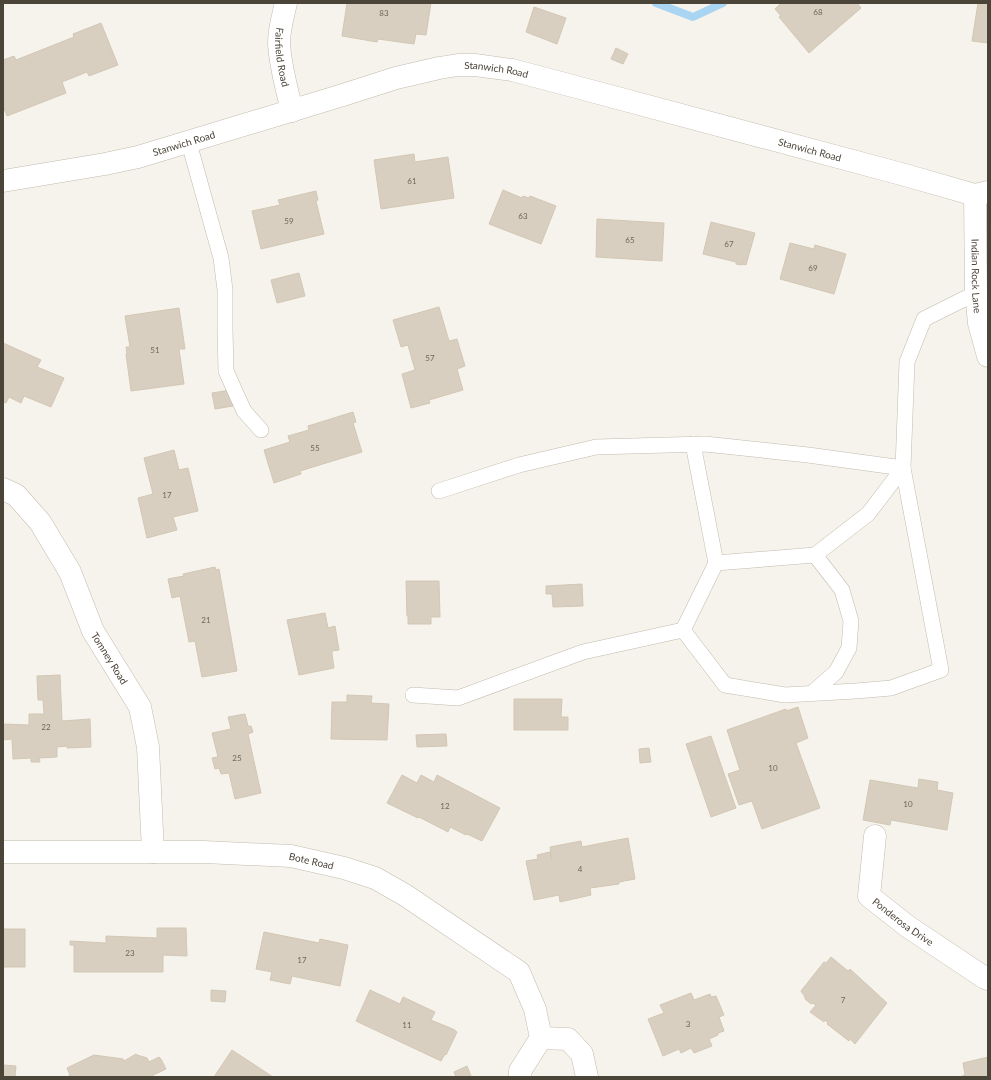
<svg xmlns="http://www.w3.org/2000/svg" width="991" height="1080" viewBox="0 0 991 1080" font-family="Lato,sans-serif">
<style>
.lines{fill:none;stroke-linecap:round;stroke-linejoin:round}
.stream{stroke:#a9d4f2;stroke-width:8}
.building{fill:#d8cfc1;stroke:#d3c7b4}
.service-casing{stroke:#c2bbae;stroke-width:16}
.minor-casing{stroke:#c2bbae;stroke-width:23}
.tertiary-casing{stroke:#c2bbae;stroke-width:23}
.service{stroke:#fff;stroke-width:15}
.minor{stroke:#fff;stroke-width:22}
.tertiary{stroke:#fff;stroke-width:22}
.labels{text-anchor:middle;dominant-baseline:central;stroke-width:4;stroke-linejoin:round;paint-order:stroke}
.number-label{font-size:8px;fill:#6e675b}
.street-label{font-size:10px;fill:#4b4439;stroke:#fff}
</style>
<rect width="100%" height="100%" fill="#f6f3ec"/>
<g class="lines">
<polyline class="stream" points="656,3 693,17 723,3"/>
</g>
<g class="building">
<polygon points="347,3 431,3 426,35 416,34 414,44 378,39 377,42 342,36"/>
<polygon points="781,3 857,3 861,8 809,53 779,17 781,16 775,9"/>
<polygon points="978,3 988,3 988,43 972,41"/>
<polygon points="534,7 566,18 557,44 526,32"/>
<polygon points="101,23 118,65 89,76 87,72 62,82 66,93 7,116 3,106 3,60 14,56 16,60 74,37 73,34"/>
<polygon points="616,48 628,54 623,64 611,59"/>
<polygon points="414,154 415,162 448,157 454,198 381,209 374,160"/>
<polygon points="503,190 522,198 523,196 529,198 530,196 556,206 541,244 489,224"/>
<polygon points="316,191 318,200 316,201 324,234 261,249 252,211 280,205 278,200"/>
<polygon points="597,219 664,223 662,261 596,257"/>
<polygon points="711,222 755,233 746,265 742,264 742,265 736,264 736,262 703,254"/>
<polygon points="790,243 814,249 815,245 846,254 834,294 780,279"/>
<polygon points="299,273 305,296 277,303 271,280"/>
<polygon points="439,307 449,341 457,339 465,366 457,369 463,390 429,400 430,403 411,408 402,374 415,370 408,345 401,347 393,320"/>
<polygon points="179,308 185,349 179,349 184,384 131,391 126,354 127,354 126,347 130,347 125,316"/>
<polygon points="3,343 41,360 37,367 64,378 51,407 24,396 21,403 9,397 6,403 3,402"/>
<polygon points="230,390 233,406 215,409 212,393"/>
<polygon points="353,412 356,422 353,423 362,452 300,471 301,474 274,483 264,450 290,442 288,436 309,430 308,426"/>
<polygon points="174,450 179,470 188,468 198,511 173,517 177,530 147,538 138,498 153,494 144,458"/>
<polygon points="215,567 216,570 219,569 237,671 202,677 195,641 189,642 180,596 172,598 168,579 184,576 183,574"/>
<polygon points="406,581 439,581 440,617 431,617 431,624 408,624 408,616 407,616"/>
<polygon points="582,584 583,606 553,607 552,594 546,594 546,586"/>
<polygon points="325,613 328,628 335,626 339,650 332,651 332,654 334,668 299,675 287,620"/>
<polygon points="60,675 62,721 90,719 91,747 67,748 67,746 57,747 57,757 39,758 40,762 31,762 31,758 13,759 12,739 3,740 3,724 29,725 29,714 44,714 43,700 38,700 37,676"/>
<polygon points="347,695 372,696 371,703 389,704 387,740 331,739 332,702 347,702"/>
<polygon points="514,699 562,699 561,717 568,717 568,730 514,730"/>
<polygon points="798,707 808,738 796,743 820,808 762,829 752,801 739,805 728,774 740,770 727,730 786,709 786,711"/>
<polygon points="245,714 248,726 251,726 253,732 248,734 261,793 235,799 229,773 221,774 219,768 215,769 212,758 218,757 212,733 231,729 228,717"/>
<polygon points="446,734 447,746 417,747 416,735"/>
<polygon points="711,736 736,808 711,817 686,744"/>
<polygon points="649,748 651,762 640,763 639,749"/>
<polygon points="402,775 417,783 421,775 434,782 437,775 500,808 482,841 467,834 466,835 450,827 448,832 419,817 418,818 387,803"/>
<polygon points="919,779 938,782 937,790 953,793 947,830 891,820 890,825 863,820 870,780 918,788"/>
<polygon points="628,838 635,879 619,882 619,884 590,888 591,895 560,902 559,895 534,900 526,861 538,859 537,855 550,852 552,859 550,847 581,841 582,847"/>
<polygon points="157,928 186,928 187,956 163,955 163,972 74,972 74,945 70,945 70,941 106,943 106,936 157,938"/>
<rect x="3" y="929" width="22" height="38"/>
<polygon points="264,932 319,943 320,939 348,945 340,986 292,976 290,984 270,980 272,972 256,969"/>
<polygon points="831,957 848,971 850,969 887,1003 855,1044 850,1039 849,1041 827,1024 828,1023 825,1020 824,1022 810,1012 816,1005 812,1003 811,1004 805,999 805,997 801,991 824,962 826,963"/>
<polygon points="211,990 226,991 225,1002 211,1001"/>
<polygon points="370,990 400,1004 403,997 435,1012 431,1020 455,1030 455,1031 457,1032 446,1055 445,1054 441,1061 356,1021"/>
<polygon points="691,993 694,1000 710,994 711,997 716,996 724,1015 719,1017 724,1031 718,1033 718,1035 709,1039 712,1046 694,1053 691,1048 681,1053 679,1049 663,1056 648,1019 664,1013 660,1005"/>
<polygon points="232,1050 273,1077 214,1077"/>
<polygon points="136,1054 137,1055 147,1058 149,1062 159,1057 161,1059 166,1069 149,1077 70,1077 69,1075 70,1075 67,1068 94,1055 123,1059 124,1061"/>
<polygon points="988,1057 988,1077 960,1077 965,1075 963,1063"/>
<polygon points="3,1065 16,1066 15,1077 3,1077"/>
<polygon points="467,1066 471,1076 469,1077 456,1077 454,1072"/>
</g>
<g class="lines">
<defs>
<g id="service">
<polyline points="189,143 221,258 225,290 225,330 226,371 244,411 261,430"/>
<polyline points="693,444 716,563"/>
<polyline points="439,491 519,465 596,447 705,444 808,455 903,468 941,670 891,688 856,691 785,695 725,685 683,630"/>
<polyline points="812,693 836,672 849,648 851,621 842,590 815,555"/>
<polyline points="413,695 458,698 583,652 683,630 716,563 815,555 868,514 903,468 907,362 924,319 976,293"/>
</g>
<g id="minor">
<path id="s1" d="M 3,489 L 16,495 L 40,522 L 70,572 L 93,631 L 140,707 L 148,747 L 153,852"/>
<path id="s2" d="M 875,836 L 869,896 L 907,926 L 985,978 L 988,979"/>
<path id="s3" d="M 3,852 L 204,852 L 291,856 L 344,868 L 375,878 L 405,895 L 519,972 L 535,1009 L 541,1038 L 520,1071 L 520,1077"/>
<polyline points="541,1038 568,1039 582,1054 587,1077"/>
</g>
<g id="tertiary">
<path id="s4" d="M 286,3 C 283,16 279,29 279,43 C 280,66 287,89 292,111"/>
<path id="s5" d="M 3,181 L 105,164 L 138,157 L 343,95 L 396,78 L 439,68 L 458,65 L 475,65 L 512,70 L 580,88 L 905,175 L 975,195 L 988,192"/>
<path id="s6" d="M 975,195 L 976,293 L 979,323 L 988,356"/>
</g>
</defs>
<use href="#service" class="service-casing"/>
<use href="#minor" class="minor-casing"/>
<use href="#tertiary" class="tertiary-casing"/>
<use href="#service" class="service"/>
<use href="#minor" class="minor"/>
<use href="#tertiary" class="tertiary"/>
</g>
<g class="labels">
<g class="number-label">
<text x="818" y="12">68</text>
<text x="384" y="13">83</text>
<text x="412" y="181">61</text>
<text x="523" y="216">63</text>
<text x="289" y="221">59</text>
<text x="630" y="240">65</text>
<text x="729" y="244">67</text>
<text x="813" y="268">69</text>
<text x="155" y="350">51</text>
<text x="430" y="358">57</text>
<text x="315" y="448">55</text>
<text x="167" y="495">17</text>
<text x="206" y="620">21</text>
<text x="46" y="727">22</text>
<text x="237" y="758">25</text>
<text x="773" y="768">10</text>
<text x="908" y="804">10</text>
<text x="445" y="806">12</text>
<text x="580" y="869">4</text>
<text x="130" y="953">23</text>
<text x="302" y="960">17</text>
<text x="843" y="1000">7</text>
<text x="688" y="1024">3</text>
<text x="407" y="1025">11</text>
</g>
<g class="street-label">
<text stroke="none"><textPath href="#s4" startOffset="55">Fairfield Road</textPath></text>
<text stroke="none"><textPath href="#s5" startOffset="509">Stanwich Road</textPath></text>
<text stroke="none"><textPath href="#s5" startOffset="185">Stanwich Road</textPath></text>
<text stroke="none"><textPath href="#s5" startOffset="833">Stanwich Road</textPath></text>
<text stroke="none"><textPath href="#s6" startOffset="81">Indian Rock Lane</textPath></text>
<text stroke="none"><textPath href="#s1" startOffset="204">Tomney Road</textPath></text>
<text stroke="none"><textPath href="#s3" startOffset="309">Bote Road</textPath></text>
<text stroke="none"><textPath href="#s2" startOffset="103">Ponderosa Drive</textPath></text>
</g>
</g>
<rect width="991" height="1080" fill="none" stroke="#4b4439" stroke-width="8"/>
</svg>
